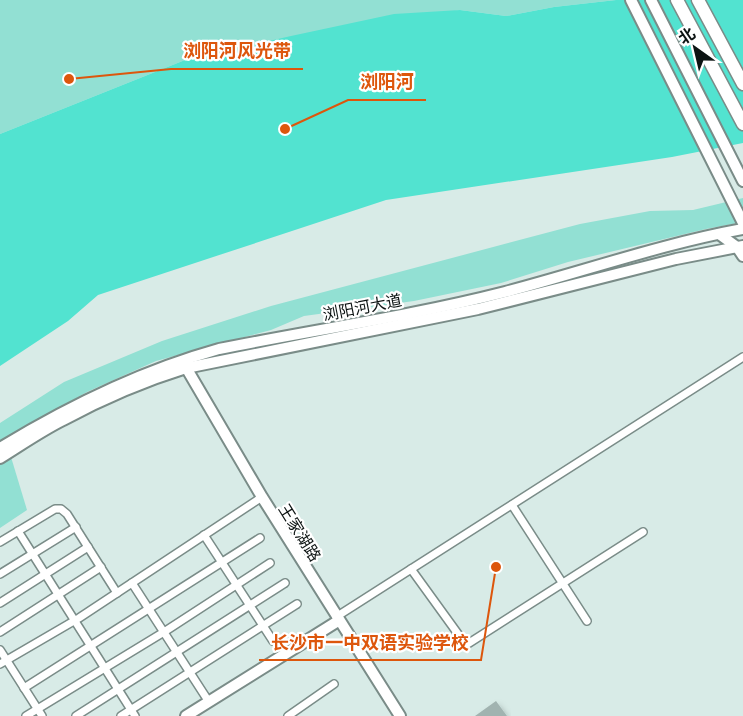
<svg xmlns="http://www.w3.org/2000/svg" width="743" height="716" viewBox="0 0 743 716" font-family="Literata,'Noto Sans SC',serif">
<style>
.green{fill:#92e0d3}
.water{fill:#52e3d0}
.building{fill:#a1b3b0;filter:url(#shadow)}
.lines{fill:none;stroke-linecap:round;stroke-linejoin:round}
.street-casing{stroke:#7a8c88;stroke-width:10}
.secondary-casing{stroke:#7a8c88;stroke-width:14}
.primary-casing{stroke:#7a8c88;stroke-width:14}
.highway-casing{stroke:#7a8c88;stroke-width:15}
.street{stroke:#fff;stroke-width:7}
.secondary{stroke:#fff;stroke-width:10}
.primary{stroke:#fff;stroke-width:10}
.highway{stroke:#fff;stroke-width:12}
.labels{text-anchor:middle;dominant-baseline:central;stroke-width:4.5;stroke-linejoin:round;paint-order:stroke}
.street-label{font-size:16px;fill:#0c1312;stroke:#fff}
.leader{fill:none;stroke:#dd560c;stroke-width:2}
.callout-dot{fill:#dd560c;stroke:#fff;stroke-width:2}
.callout-label{font-size:18px;text-anchor:middle;font-weight:bold;fill:#dd560c;stroke:#fff;stroke-width:4.5;stroke-linejoin:round;paint-order:stroke}
</style>
<defs>
<filter id="shadow"><feDropShadow dx="2.5" dy="4" stdDeviation="3" flood-color="#0004"/></filter>
</defs>
<rect width="100%" height="100%" fill="#d8ebe7"/>
<g class="green">
<polygon points="0,0 616,0 554,7 506,16 460,10 185,60 0,134"/>
<polygon points="743,198 743,222 706,229 568,262 501,283 414,301 304,316 271,330 156,361 87,392 0,442 0,423 64,382 162,341 271,306 580,224 650,211 693,210"/>
<polygon points="11,457 27,510 0,528 0,464"/>
</g>
<polygon class="water" points="616,0 743,0 743,143 672,157 386,200 98,295 68,321 0,366 0,134 185,60 291,36 394,14 460,10 506,16 554,7"/>
<polygon class="building" points="496,701 507,716 475,716"/>
<g class="lines">
<defs>
<g id="street">
<polyline points="512,505 587,621"/>
<polyline points="18,531 135,716"/>
<polyline points="204,535 273,641"/>
<polyline points="0,542 55,509 61,509 67,514 117,593"/>
<polyline points="411,569 466,645 643,532"/>
<polyline points="0,574 76,527"/>
<polyline points="132,583 209,702"/>
<polyline points="0,603 88,547"/>
<polyline points="336,617 743,357"/>
<polyline points="0,632 101,567"/>
<polyline points="0,650 42,716"/>
<polyline points="0,664 79,618 262,497"/>
<polyline points="24,688 260,538"/>
<polyline points="26,716 164,632 270,563"/>
<polyline points="76,716 285,583"/>
<polyline points="121,716 297,604"/>
<polyline points="288,716 334,684"/>
</g>
<g id="secondary">
<polyline points="184,364 262,497 400,716"/>
<path d="M 0,448 C 69,406 140,371 219,349 C 314,330 411,316 505,292 C 585,271 661,244 743,229"/>
<path d="M 0,458 C 21,445 41,431 63,420 C 102,399 144,381 186,368 L 478,309 L 676,259 L 743,246"/>
<polyline points="186,716 338,621"/>
</g>
<g id="primary">
<polyline points="631,0 743,223"/>
<polyline points="651,0 743,181"/>
<polyline points="719,234 737,247 743,256"/>
</g>
<g id="highway">
<polyline points="677,0 743,124"/>
<polyline points="698,0 743,84"/>
</g>
</defs>
<use href="#street" class="street-casing"/>
<use href="#secondary" class="secondary-casing"/>
<use href="#primary" class="primary-casing"/>
<use href="#highway" class="highway-casing"/>
<use href="#street" class="street"/>
<use href="#secondary" class="secondary"/>
<use href="#primary" class="primary"/>
<use href="#highway" class="highway"/>
</g>
<g class="labels">
<g class="street-label">
<text transform="translate(362 306) rotate(-11)">浏阳河大道</text>
<text transform="translate(301 532) rotate(58)">王家湖路</text>
</g>
</g>
<path class="leader" d="M69 79L171 69H303M285 129L348 100H426M496 567L481 660H259"/>
<g class="callout-dot">
<circle cx="69" cy="79" r="6"/>
<circle cx="285" cy="129" r="6"/>
<circle cx="496" cy="567" r="6"/>
</g>
<g class="callout-label">
<text x="237" y="57">浏阳河风光带</text>
<text x="387" y="88">浏阳河</text>
<text x="370" y="649">长沙市一中双语实验学校</text>
</g>
<g transform="translate(695 48) rotate(326)" stroke="#ffffff" stroke-width="4.5" paint-order="stroke">
<path d="M0-4.5L10 22L0 15L-10 22Z" fill="#0c1312"/>
<text y="-9" font-size="16" font-weight="bold" text-anchor="middle" fill="#0c1312">北</text>
</g>
</svg>
